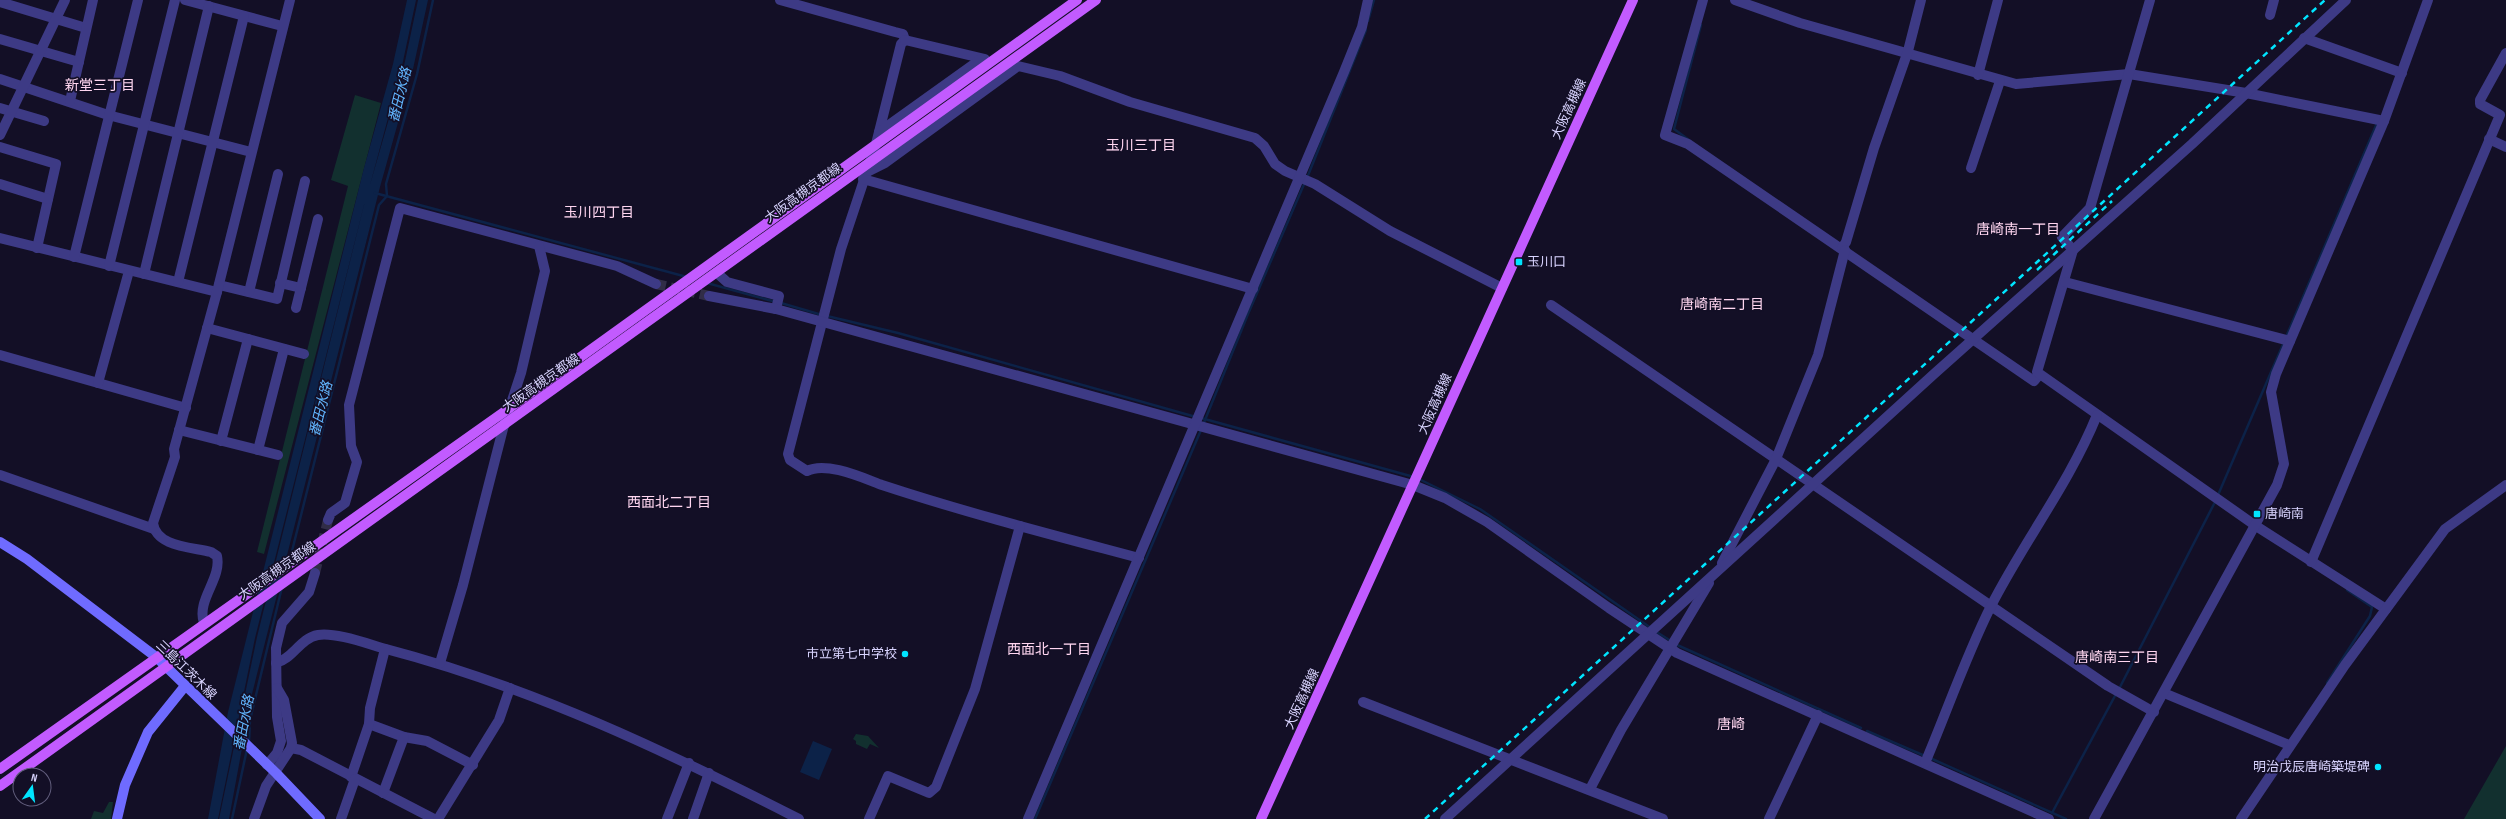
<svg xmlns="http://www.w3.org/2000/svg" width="2506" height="819" viewBox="0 0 2506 819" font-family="'Sofia Sans Condensed','Noto Sans JP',sans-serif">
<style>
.green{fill:#12302f}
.water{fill:#0c2248}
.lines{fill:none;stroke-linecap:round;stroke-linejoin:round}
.stream{stroke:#0c2248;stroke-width:2.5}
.street-tunnel{stroke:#312d47;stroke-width:10;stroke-dasharray:10 5;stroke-linecap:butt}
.street{stroke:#3d3a85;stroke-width:10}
.secondary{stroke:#6f6bff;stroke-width:10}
.primary{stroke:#c25bff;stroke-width:10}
.rail{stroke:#00e5ff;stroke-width:2.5;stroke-dasharray:6 5;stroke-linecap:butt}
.poi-dot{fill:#00e5ff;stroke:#130f26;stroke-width:1.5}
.labels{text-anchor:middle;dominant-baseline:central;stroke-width:3.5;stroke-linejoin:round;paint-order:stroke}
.street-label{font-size:13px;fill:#d9d4ff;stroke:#130f26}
.poi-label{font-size:13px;fill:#d9d4ff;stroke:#130f26;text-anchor:start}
.neighbourhood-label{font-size:14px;fill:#ffd6f0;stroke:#130f26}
.water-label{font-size:14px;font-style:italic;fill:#62b6ff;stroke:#130f26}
</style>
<rect width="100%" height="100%" fill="#130f26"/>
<g class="green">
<polygon points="355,95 381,103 264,554 257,552 348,186 331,180"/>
<polygon points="856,734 868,736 879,748 870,744 867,749 856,744 856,741 853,739"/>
<polygon points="2506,746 2506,819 2464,819"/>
<polygon points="109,802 113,802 111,819 91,819 94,811 103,813"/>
</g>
<g class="water">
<polygon points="407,0 416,0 402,66 370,185 404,66 418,0 428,0 413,69 380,187 252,694 229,819 219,819 257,637 365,201 255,638 218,819 208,819 228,712 364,168 393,64"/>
<polygon points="813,741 832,749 819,780 800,772"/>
</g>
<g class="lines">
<g class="stream">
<polyline points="1368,21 1374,0"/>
<polyline points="1689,140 1674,129 1701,25"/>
<polyline points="1307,178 1366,30"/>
<polyline points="375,193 687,277"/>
<polyline points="707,283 776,302"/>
<polyline points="781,303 822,315"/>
<polyline points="827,316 898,333 1196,417"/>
<polyline points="2286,337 2377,123"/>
<polyline points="1201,418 1414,477"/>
<polyline points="1203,425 1248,314 1305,182"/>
<polyline points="1419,479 1480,509 1651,628"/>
<polyline points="2218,495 2284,342"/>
<polyline points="290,559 379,205 387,196 386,184 417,74 433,0"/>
<polyline points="1655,631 1671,641"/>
<polyline points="1675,644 1861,728"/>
<polyline points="2327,683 2370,616 2372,607 2347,590"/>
<polyline points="2119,689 2215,502"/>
<polyline points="1867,731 1925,756"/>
<polyline points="249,742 250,720 282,587"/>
<polyline points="1930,758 2066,819"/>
<polyline points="2052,813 2116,694"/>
<polyline points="232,819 247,749"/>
<polyline points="1035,819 1201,430"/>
</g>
<g class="street-tunnel">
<polyline points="656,284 709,296"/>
<polyline points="315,573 328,520"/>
</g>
<g class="street">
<polyline points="185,0 282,26"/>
<polyline points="780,0 895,32 903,34 905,40"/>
<polyline points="1703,0 1665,135 1688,144 2034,381 2039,375"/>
<polyline points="1735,0 1800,23 2016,84 2129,74 2246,93 2384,121"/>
<polyline points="2150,0 2090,208 2062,237 2073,250 2037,372 2256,526 2386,609"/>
<polyline points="0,2 86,28"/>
<polyline points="2270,15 2274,0"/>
<polyline points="2304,38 2402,73"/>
<polyline points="0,39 79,62"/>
<path d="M 905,40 L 901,44 L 876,144 L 841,249 L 788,454 L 790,460 L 807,471 C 826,461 863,478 882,485 C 967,513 1053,535 1139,558"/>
<polyline points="905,40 985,59"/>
<polyline points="1978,75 1998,0"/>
<polyline points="0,79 108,115 251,152"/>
<polyline points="70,101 93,0"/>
<polyline points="0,108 44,121"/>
<polyline points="879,132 981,59"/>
<polyline points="0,135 65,0"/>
<polyline points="2489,139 2506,147"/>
<polyline points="0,147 56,164 37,248"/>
<polyline points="1971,168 2000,81"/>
<polyline points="865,173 885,163 1018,66 1060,76 1130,102 1255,138 1264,146 1275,164 1285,171 1315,184 1390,231 1502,288"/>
<polyline points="863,179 1253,289"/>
<polyline points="0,184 48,199"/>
<polyline points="0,238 217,292"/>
<polyline points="1842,248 1846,242 1874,148 1908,51 1921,0"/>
<polyline points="74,257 138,0"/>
<polyline points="109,266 175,0"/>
<polyline points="717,273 727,282 779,296 776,309"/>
<polyline points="144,274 209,6"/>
<polyline points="178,282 244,16"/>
<polyline points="2065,282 2290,341"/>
<polyline points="280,283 301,288"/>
<polyline points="219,285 277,299 305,181"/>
<polyline points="249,292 278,174"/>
<polyline points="709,296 776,309 1413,485 1445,498 1487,522 1609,608 1677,653 2049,819"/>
<polyline points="1551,305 2108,686 2154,712"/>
<polyline points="296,308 318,219"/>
<polyline points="207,328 304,354"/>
<polyline points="0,355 186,408"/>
<polyline points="98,383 129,271"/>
<polyline points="179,430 278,455"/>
<polyline points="221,441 248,339"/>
<polyline points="258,450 284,349"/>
<polyline points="0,475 154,529"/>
<polyline points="328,520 331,513 345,503 357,462 351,446 349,405 400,208 617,266 656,284"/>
<polyline points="2311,562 2500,115 2480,104 2480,100 2506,53"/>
<polyline points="1722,563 1776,459 1818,355 1845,250"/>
<path d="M 204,623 C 196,600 222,579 217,556 L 211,552 C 192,547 156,547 153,523 L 175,457 L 174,449 L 217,292 L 290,0"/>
<path d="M 276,663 C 293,659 300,638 318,635 C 335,632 368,644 386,649 C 531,687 666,751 799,819"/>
<polyline points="440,663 463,585 504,425 521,373 545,271 539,246"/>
<polyline points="2164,693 2289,745"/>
<polyline points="1363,702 1663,819"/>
<polyline points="369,724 404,737 427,741 473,765"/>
<polyline points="291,748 301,750 434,819"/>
<path d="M 1925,763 C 1947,711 1966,656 1991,606 C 2024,541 2069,484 2097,415"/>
<polyline points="267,765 277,753 281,741 277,717 276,648 282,623 309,592 315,573"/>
<polyline points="351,777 369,724 370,708 385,649"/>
<polyline points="1590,789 1621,730 1709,583"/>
<polyline points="383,793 404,737"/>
<polyline points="254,819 266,786 291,748 292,743 284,700 277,688"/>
<polyline points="341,819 355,779"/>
<polyline points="438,819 499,720 510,688"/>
<polyline points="667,819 689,763"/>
<polyline points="693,819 709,773"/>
<polyline points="869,819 888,776 929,793 936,787 975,689 1020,526"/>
<polyline points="1028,819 1344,72 1362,27 1368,0"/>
<polyline points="1445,819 1934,374 2192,144 2346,0"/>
<polyline points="1769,819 1818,715"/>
<polyline points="2094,819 2277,485 2284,464 2271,392 2276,374 2384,121 2428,0"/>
<polyline points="2241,819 2345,665 2445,529 2506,485"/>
</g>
<g class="secondary">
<polyline points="0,542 27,559 156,657 276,773 320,819"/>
<polyline points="117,819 125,785 148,732 185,686"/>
</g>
<g class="primary">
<polyline points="0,769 511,407 1077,0"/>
<polyline points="0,786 1096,0"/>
<polyline points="1261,819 1633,0"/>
</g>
<g class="rail">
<polyline points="2037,270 2112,201"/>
<polyline points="1425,819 2325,0"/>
</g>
</g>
<g class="poi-dot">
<rect x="1515" y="258" width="8" height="8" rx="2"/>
<rect x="2253" y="510" width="8" height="8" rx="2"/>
<circle cx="905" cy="654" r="4"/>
<circle cx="2378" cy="767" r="4"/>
</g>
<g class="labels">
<g class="street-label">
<text transform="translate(1569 109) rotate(-65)">大阪高槻線</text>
<text transform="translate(803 193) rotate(-36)">大阪高槻京都線</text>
<text transform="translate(541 383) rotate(-35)">大阪高槻京都線</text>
<text transform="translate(1435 404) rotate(-66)">大阪高槻線</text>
<text transform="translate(277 571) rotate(-35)">大阪高槻京都線</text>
<text transform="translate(186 670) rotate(44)">三島江茨木線</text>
<text transform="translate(1302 699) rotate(-65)">大阪高槻線</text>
</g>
<g class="poi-label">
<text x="1527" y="262">玉川口</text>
<text x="2265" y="514">唐崎南</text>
<text x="897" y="654" text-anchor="end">市立第七中学校</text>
<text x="2370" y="767" text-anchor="end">明治戊辰唐崎築堤碑</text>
</g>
<g class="neighbourhood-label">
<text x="100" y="85">新堂三丁目</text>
<text x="1141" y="145">玉川三丁目</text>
<text x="599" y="212">玉川四丁目</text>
<text x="2018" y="229">唐崎南一丁目</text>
<text x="1722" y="304">唐崎南二丁目</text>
<text x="669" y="502">西面北二丁目</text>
<text x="1049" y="649">西面北一丁目</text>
<text x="2117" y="657">唐崎南三丁目</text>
<text x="1731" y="724">唐崎</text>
</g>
<g class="water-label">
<text transform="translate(400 95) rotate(-76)">番田水路</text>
<text transform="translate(321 409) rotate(-76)">番田水路</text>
<text transform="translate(244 723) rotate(-79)">番田水路</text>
</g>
</g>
<g transform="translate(32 787) rotate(14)"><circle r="19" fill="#130f26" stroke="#625e7d"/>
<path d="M0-3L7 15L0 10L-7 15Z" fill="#00e5ff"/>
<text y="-6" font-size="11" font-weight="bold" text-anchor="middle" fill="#d9d4ff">N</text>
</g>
</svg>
